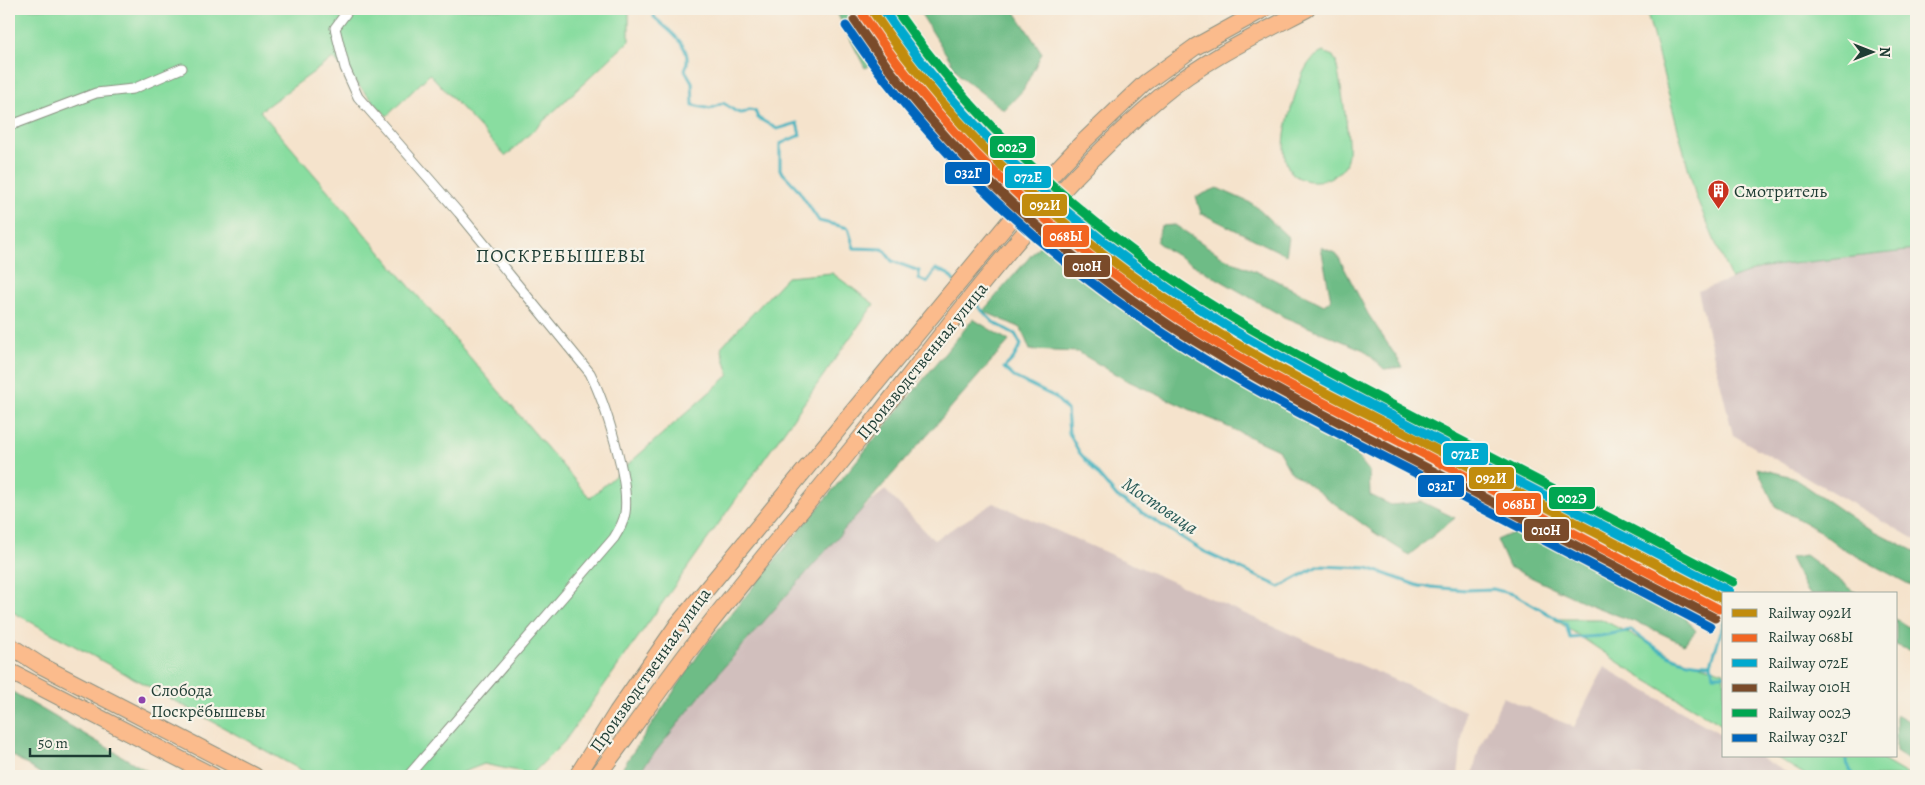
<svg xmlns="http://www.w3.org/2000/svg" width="1925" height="785" viewBox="0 0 1925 785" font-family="Alegreya,serif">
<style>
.industrial{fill:#d1bfbd}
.green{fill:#89dda0;stroke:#548d6a}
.forest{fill:#6ebc86;stroke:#467c5d}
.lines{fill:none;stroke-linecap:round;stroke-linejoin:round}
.stream{stroke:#43b2bf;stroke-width:3}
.street-casing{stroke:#8a9080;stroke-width:11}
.highway-casing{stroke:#8a9080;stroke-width:18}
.street{stroke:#fff;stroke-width:9}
.highway{stroke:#fbbb8c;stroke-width:16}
.rail-1-casing{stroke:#f7f3e8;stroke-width:12}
.rail-2-casing{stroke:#f7f3e8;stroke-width:12}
.rail-3-casing{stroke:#f7f3e8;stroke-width:12}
.rail-4-casing{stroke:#f7f3e8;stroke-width:12}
.rail-5-casing{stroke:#f7f3e8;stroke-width:12}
.rail-6-casing{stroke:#f7f3e8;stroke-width:12}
.rail-1{stroke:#c18c0d;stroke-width:9}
.rail-2{stroke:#f26522;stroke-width:9}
.rail-3{stroke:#00a9ce;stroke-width:9}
.rail-4{stroke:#7a4b2a;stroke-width:9}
.rail-5{stroke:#00a651;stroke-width:9}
.rail-6{stroke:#0065bd;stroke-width:9}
.bus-dot{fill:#8e44ad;stroke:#f7f3e8;stroke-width:2}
.labels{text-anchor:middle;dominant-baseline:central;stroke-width:4.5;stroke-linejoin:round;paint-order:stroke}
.bus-label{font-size:17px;fill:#1f3d34;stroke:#f7f3e8;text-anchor:start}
.poi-label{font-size:18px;fill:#1f3d34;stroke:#f7f3e8;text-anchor:start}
.street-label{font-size:18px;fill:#1f3d34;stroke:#f7f3e8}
.neighbourhood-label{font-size:19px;letter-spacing:1px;fill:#1f3d34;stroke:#f7f3e8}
.water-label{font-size:19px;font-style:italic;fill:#285a57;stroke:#f7f3e8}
.line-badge{stroke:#f7f3e8;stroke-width:2}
.badge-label{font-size:14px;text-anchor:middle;font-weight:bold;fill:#fff}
</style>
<rect width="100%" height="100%" fill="#f7f3e8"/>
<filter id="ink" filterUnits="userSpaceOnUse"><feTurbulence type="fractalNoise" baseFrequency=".02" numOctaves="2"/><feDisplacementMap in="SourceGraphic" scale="10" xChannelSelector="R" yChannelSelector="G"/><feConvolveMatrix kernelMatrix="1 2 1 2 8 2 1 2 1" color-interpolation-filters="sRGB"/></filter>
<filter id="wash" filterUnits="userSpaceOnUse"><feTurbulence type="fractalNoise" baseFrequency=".0096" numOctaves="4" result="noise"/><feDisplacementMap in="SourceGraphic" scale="20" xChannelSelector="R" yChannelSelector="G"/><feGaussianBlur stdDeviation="1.12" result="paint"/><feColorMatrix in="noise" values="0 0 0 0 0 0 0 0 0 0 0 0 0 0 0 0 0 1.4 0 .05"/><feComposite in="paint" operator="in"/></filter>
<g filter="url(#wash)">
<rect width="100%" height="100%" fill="#f5e3cc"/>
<g class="industrial">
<polygon points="1916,250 1916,540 1733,435 1698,291 1764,267"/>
<polygon points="885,490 934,540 994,503 1465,711 1458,776 630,776 775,584"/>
<polygon points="1604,667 1724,736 1724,756 1758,756 1793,776 1472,776 1479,749 1503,697 1574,727"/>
</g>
<g class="green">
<polygon points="9,9 629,9 629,41 506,156 430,74 387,116 333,58 260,111 590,498 729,375 721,347 787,277 832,273 874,304 564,742 532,774 484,764 453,776 312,776 9,610"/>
<polygon points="1646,9 1916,9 1916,250 1764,267 1731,279 1696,197"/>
<path d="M 1323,52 L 1333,56 L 1336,62 C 1340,81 1352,144 1347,160 C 1341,183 1299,190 1288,167 C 1278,145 1290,113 1296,92 C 1301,77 1307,58 1323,52 Z"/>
<polygon points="1554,619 1601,619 1675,657 1724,672 1724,726 1639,676"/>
<polygon points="1774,756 1876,756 1910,776 1807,776"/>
</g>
<g class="forest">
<polygon points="831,9 849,9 877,63 865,68 837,13"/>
<polygon points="918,9 1013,9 1042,53 1023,90 1004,110 960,76"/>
<polygon points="1217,188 1253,204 1289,238 1286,255 1201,213 1196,197"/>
<polygon points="1175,225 1226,259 1269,277 1324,305 1331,300 1321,247 1337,254 1368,314 1403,367 1384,369 1364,350 1284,317 1166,249 1157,242 1161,226"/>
<polygon points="1053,230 1110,276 1212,341 1369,424 1353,451 1369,471 1370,495 1391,505 1422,502 1455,518 1409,555 1375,533 1290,471 1278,450 1124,379 1078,352 1030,350 1021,328 983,311"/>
<polygon points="973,319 1009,341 717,675 636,776 617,776 703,648"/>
<polygon points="1757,468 1793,477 1861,524 1916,552 1916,588 1840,547 1818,530 1775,506"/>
<polygon points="1520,530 1668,595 1696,631 1684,644 1648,627 1588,604 1509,567 1497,540"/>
<polygon points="1805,555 1858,594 1811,594 1807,592 1790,558"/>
<polygon points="1896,619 1916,632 1916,653 1896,645"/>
<polygon points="9,690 149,772 158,776 44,776 9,753"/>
<polygon points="1896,714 1916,725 1916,765 1896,752"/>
</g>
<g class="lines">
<g class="stream">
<path d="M 654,9 L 654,17 C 669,31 695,47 685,70 L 692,82 L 693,105 L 710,109 L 723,103 C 733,108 738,118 749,110 L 755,111 L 758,118 L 777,129 L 797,123 L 800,135 L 780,144 L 780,170 L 797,188 L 819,221 L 848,228 L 854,248 L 883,249 L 892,261 L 919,271 L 919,279 L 927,282 L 936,269 L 948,274 L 954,281"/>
<path d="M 974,302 L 993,322 L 1015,334 L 1021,345 L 1013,359 L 1004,368 L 1014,377 L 1055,397 L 1067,410 L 1069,433 L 1079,452 L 1117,497 L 1205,552 L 1280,587 L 1318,566 L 1368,568 L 1419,586 L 1466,590 L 1493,589 L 1516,595 L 1566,624 L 1570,638 L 1600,636 L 1631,630 C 1658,650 1676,665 1711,664 L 1713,675 L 1724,675"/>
<polyline points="1711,664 1724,622"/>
<polyline points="1844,756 1853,776"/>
</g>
</g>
</g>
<g filter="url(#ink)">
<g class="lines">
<defs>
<g id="street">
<path d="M 349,9 L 335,28 L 345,68 L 358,97 L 459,213 L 590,373 C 605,403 630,481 625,513 C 624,522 619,530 614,538 L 408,776"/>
<polyline points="9,126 96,93 133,89 182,68"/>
</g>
<g id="highway">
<polyline points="9,645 40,665 255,776"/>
<polyline points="9,671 213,776"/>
<polyline points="577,776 617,712 678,624 1018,211 1081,144 1145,83 1195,47 1264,9"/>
<path d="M 597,776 C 632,730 665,681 701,635 C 757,563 817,493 874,421 C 962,308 1050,189 1161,96 C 1204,60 1257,35 1307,9"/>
</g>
</defs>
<use href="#street" class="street-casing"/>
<use href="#highway" class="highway-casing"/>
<use href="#street" class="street"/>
<use href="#highway" class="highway"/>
<defs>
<path id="rail-1" d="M 871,9 C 961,143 1083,250 1220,334 C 1284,373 1353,406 1420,441 C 1521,494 1622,547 1724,600"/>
<path id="rail-2" d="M 863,15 C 953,149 1075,256 1213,341 C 1278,381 1346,414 1414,449 C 1516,503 1617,556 1719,609"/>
<path id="rail-3" d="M 883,9 C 971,139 1092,244 1225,325 C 1289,364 1357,397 1423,432 C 1525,485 1627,538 1729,591"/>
<path id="rail-4" d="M 854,20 C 946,156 1070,267 1211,351 C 1276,391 1345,425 1412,460 C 1513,513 1614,565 1715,618"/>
<path id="rail-5" d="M 895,9 C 984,135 1099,237 1231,317 C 1296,356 1364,390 1431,425 C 1532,477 1633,530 1733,582"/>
<path id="rail-6" d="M 846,26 C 939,163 1063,273 1204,359 C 1269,399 1338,433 1406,468 C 1508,521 1609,574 1710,627"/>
</defs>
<use href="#rail-1" class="rail-1-casing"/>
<use href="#rail-2" class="rail-2-casing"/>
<use href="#rail-3" class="rail-3-casing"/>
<use href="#rail-4" class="rail-4-casing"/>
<use href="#rail-5" class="rail-5-casing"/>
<use href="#rail-6" class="rail-6-casing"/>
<use href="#rail-1" class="rail-1"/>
<use href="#rail-2" class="rail-2"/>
<use href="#rail-3" class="rail-3"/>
<use href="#rail-4" class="rail-4"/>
<use href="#rail-5" class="rail-5"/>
<use href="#rail-6" class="rail-6"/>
</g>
</g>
<defs>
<symbol id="building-pin" viewBox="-11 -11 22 30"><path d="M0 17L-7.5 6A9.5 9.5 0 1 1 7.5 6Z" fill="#c8321e" stroke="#f7f3e8"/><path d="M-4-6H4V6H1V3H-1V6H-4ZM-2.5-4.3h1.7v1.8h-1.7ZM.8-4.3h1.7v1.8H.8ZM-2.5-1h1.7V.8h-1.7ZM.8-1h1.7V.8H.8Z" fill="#fff"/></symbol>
</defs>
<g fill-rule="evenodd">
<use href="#building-pin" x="1706" y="178" width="25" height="34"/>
</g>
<circle class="bus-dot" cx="142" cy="700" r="4.5"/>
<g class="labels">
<g class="bus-label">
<text x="151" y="690">Слобода<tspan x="151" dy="21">Поскрёбышевы</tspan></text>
</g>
<g class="poi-label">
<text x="1734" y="191">Смотритель</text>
</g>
<g class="street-label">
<text transform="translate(922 361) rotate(-51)">Производственная улица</text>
<text transform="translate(650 670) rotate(-55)">Производственная улица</text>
</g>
<g class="neighbourhood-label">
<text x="561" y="256">ПОСКРЕБЫШЕВЫ</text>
</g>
<g class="water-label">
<text transform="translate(1160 506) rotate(34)">Мостовица</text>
</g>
</g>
<g class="line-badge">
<rect x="989" y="135" width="47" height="24" rx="5" fill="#00a651"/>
<rect x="944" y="161" width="47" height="24" rx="5" fill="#0065bd"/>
<rect x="1004" y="165" width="48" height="24" rx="5" fill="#00a9ce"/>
<rect x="1021" y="193" width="47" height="24" rx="5" fill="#c18c0d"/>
<rect x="1042" y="224" width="48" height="24" rx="5" fill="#f26522"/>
<rect x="1063" y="254" width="48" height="24" rx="5" fill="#7a4b2a"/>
<rect x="1442" y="442" width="47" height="24" rx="5" fill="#00a9ce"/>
<rect x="1468" y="466" width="47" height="24" rx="5" fill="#c18c0d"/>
<rect x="1417" y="474" width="48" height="24" rx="5" fill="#0065bd"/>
<rect x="1548" y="486" width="48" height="24" rx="5" fill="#00a651"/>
<rect x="1495" y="492" width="47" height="24" rx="5" fill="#f26522"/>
<rect x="1523" y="518" width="47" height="24" rx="5" fill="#7a4b2a"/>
</g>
<g class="badge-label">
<text x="1012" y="152">002Э</text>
<text x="968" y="178">032Г</text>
<text x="1028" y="182">072Е</text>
<text x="1045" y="210">092И</text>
<text x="1066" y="241">068Ы</text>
<text x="1087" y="271">010Н</text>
<text x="1465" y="459">072Е</text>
<text x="1491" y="483">092И</text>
<text x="1441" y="491">032Г</text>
<text x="1572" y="503">002Э</text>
<text x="1519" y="509">068Ы</text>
<text x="1546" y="535">010Н</text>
</g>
<rect width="1925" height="785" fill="none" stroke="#f7f3e8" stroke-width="30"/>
<rect x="1722" y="592" width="175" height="165" fill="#f7f3e8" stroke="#a1aaa0"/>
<rect x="1732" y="609" width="25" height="8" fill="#c18c0d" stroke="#a1aaa0"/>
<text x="1768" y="618" font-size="15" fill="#1f3d34">Railway 092И</text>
<rect x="1732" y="634" width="25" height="8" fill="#f26522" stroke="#a1aaa0"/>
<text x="1768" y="642" font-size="15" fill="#1f3d34">Railway 068Ы</text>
<rect x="1732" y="659" width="25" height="8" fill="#00a9ce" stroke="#a1aaa0"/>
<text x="1768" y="668" font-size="15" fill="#1f3d34">Railway 072Е</text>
<rect x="1732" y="684" width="25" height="8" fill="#7a4b2a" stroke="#a1aaa0"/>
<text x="1768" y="692" font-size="15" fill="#1f3d34">Railway 010Н</text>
<rect x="1732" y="709" width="25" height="8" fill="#00a651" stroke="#a1aaa0"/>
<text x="1768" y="718" font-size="15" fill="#1f3d34">Railway 002Э</text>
<rect x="1732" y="734" width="25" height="8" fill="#0065bd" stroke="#a1aaa0"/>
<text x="1768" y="742" font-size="15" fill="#1f3d34">Railway 032Г</text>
<g transform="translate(1872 52) rotate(90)" stroke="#f7f3e8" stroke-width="4" paint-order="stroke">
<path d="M0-4L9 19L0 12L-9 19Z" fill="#1f3d34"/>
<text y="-8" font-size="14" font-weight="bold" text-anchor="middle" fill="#1f3d34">N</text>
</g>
<path d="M30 748v8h80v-8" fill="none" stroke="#1f3d34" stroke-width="2.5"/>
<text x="38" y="748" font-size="15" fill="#1f3d34" stroke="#f7f3e8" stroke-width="4" paint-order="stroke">50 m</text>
</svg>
